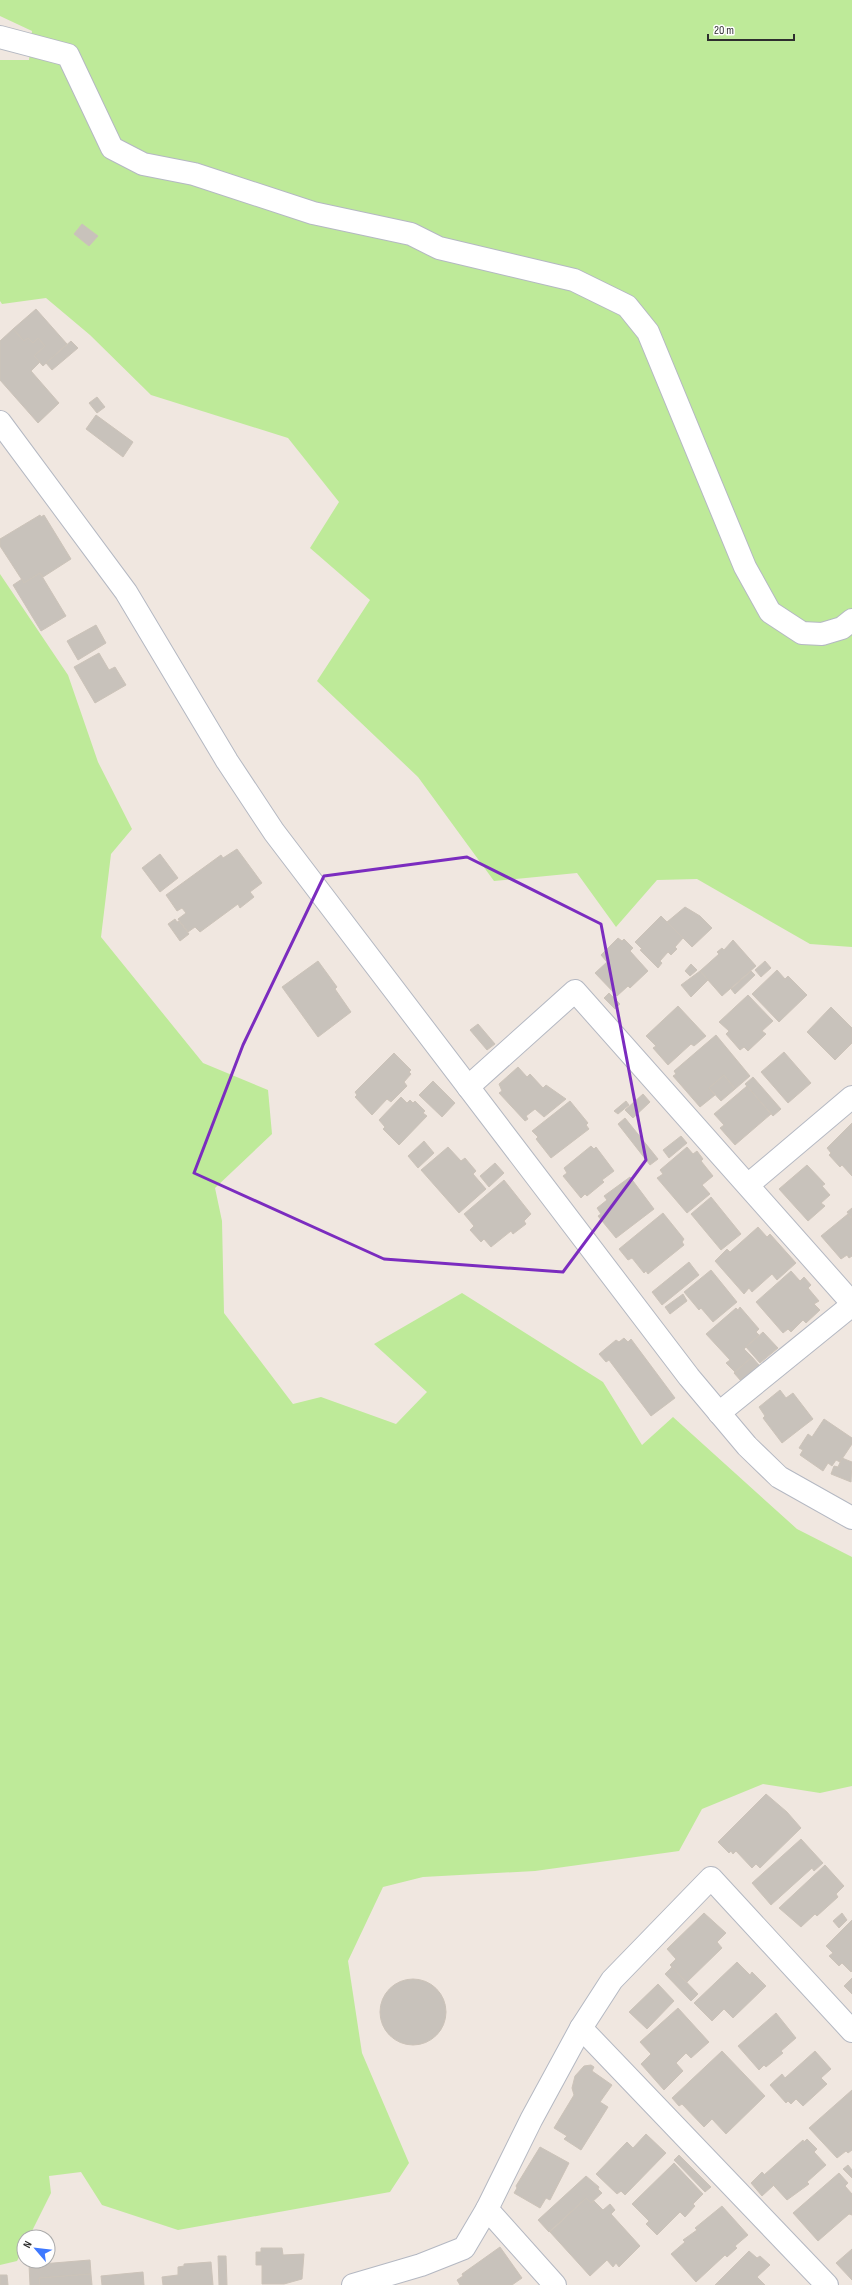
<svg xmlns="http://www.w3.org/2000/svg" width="852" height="2285" viewBox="0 0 852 2285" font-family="'Sofia Sans Condensed',sans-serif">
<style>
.green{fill:#beea99}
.building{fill:#c8c2bb;stroke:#ccc3b9}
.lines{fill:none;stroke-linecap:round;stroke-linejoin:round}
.minor-casing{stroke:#b4b8c2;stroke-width:24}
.tertiary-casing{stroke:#b4b8c2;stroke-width:24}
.minor{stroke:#fff;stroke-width:22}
.tertiary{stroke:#fff;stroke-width:22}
.marked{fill:none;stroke:#7b2cbf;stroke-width:3;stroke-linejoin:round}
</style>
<rect width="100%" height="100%" fill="#f0e7e0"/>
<g class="green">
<polygon points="0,0 852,0 852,947 810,944 697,879 657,880 616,927 577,873 494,881 418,777 317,681 370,600 310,548 339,502 288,438 151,395 90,335 46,298 2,304 0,301 0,60 29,60 32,31 0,16"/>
<polygon points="0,574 68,675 98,762 132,829 111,854 101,937 203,1063 268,1090 272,1134 215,1188 222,1221 224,1313 293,1404 321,1397 396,1424 427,1392 374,1344 462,1293 603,1382 642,1445 673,1417 797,1529 852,1557 852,1786 820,1793 763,1784 702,1809 679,1851 535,1871 423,1877 383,1887 348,1961 362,2053 409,2163 390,2192 178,2230 102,2205 81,2172 49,2176 51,2193 29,2237 24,2237 24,2248 17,2261 0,2265"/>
</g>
<g class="building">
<polygon points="82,224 98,236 89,246 74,234"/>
<polygon points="36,309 67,344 43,366 34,356 45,346 38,338 33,343 28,338 24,341 13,329"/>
<polygon points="13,329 24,341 28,338 33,343 38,338 45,346 34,356 40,362 31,371 59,403 38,423 0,380 0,341"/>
<polygon points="71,341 78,348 52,370 46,363"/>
<polygon points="97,397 105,407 97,413 89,403"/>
<polygon points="96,415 133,442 123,457 86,429"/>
<polygon points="40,515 41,517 44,515 71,559 43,577 40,573 24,583 0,546 0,539"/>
<polygon points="40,573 66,616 41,631 13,585 22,579 24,583"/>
<polygon points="96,625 106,643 78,660 67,641"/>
<polygon points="99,653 109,670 115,667 126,685 95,703 74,667"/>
<polygon points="237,849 262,883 250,892 254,897 240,908 238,904 200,932 195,927 188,932 178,919 186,913 182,908 177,911 166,895 221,855 223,858"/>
<polygon points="160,854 178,878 160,892 142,868"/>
<polygon points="685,907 700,916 712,928 692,947 667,922"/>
<polygon points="661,916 683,938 675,947 677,949 671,955 668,952 660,961 662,963 658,968 640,950 642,949 635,942"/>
<polygon points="175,919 177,922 179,921 189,934 180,941 168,924"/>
<polygon points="618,938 622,941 624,939 633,948 630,951 648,971 630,988 628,986 617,996 595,973 607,962 601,955"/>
<polygon points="733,940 756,966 722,996 700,971 719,954 717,952 722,948 724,950"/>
<polygon points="318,961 337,987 335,989 351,1012 318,1037 282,987"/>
<polygon points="765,961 771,968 761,977 755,970"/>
<polygon points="691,964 697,970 690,976 685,971"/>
<polygon points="777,970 785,979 788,976 807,995 779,1022 752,994"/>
<polygon points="700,971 708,980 691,997 681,985"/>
<polygon points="751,971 755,975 735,994 731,989"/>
<polygon points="609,993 620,1004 615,1009 604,998"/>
<polygon points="748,995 773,1021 762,1031 766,1034 748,1051 744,1047 740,1050 726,1034 729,1031 719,1022"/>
<polygon points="678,1006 706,1036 694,1046 691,1044 668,1065 653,1048 656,1046 646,1036"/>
<polygon points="831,1007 852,1028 852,1043 835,1060 807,1032"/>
<polygon points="478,1024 495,1044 487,1050 470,1030"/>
<polygon points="716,1035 750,1076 735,1089 724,1075 709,1088 715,1095 700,1107 673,1076 676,1074 674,1071"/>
<polygon points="784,1052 811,1083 788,1103 761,1072"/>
<polygon points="394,1053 411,1070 409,1072 411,1074 404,1082 407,1086 391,1102 387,1099 372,1115 355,1097 357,1095 355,1092"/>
<polygon points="518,1067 527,1077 530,1074 543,1088 546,1085 566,1099 544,1117 535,1109 526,1116 528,1119 525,1121 499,1093 502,1091 499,1084"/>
<polygon points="724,1075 735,1089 721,1101 709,1088"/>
<polygon points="753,1077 781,1109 773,1116 745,1084"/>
<polygon points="433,1081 455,1103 442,1117 419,1095"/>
<polygon points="747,1086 771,1114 735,1145 720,1128 724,1125 714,1114"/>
<polygon points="643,1094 650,1102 633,1118 625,1110"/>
<polygon points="401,1097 407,1103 410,1100 413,1103 415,1101 425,1111 423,1113 427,1116 399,1145 383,1129 385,1127 379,1120"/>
<polygon points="570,1101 588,1123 586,1125 589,1129 551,1158 536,1139 538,1137 532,1131"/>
<polygon points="626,1101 629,1105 618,1114 614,1111"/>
<polygon points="625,1118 658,1159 650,1165 618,1124"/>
<polygon points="852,1123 852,1176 842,1165 840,1167 829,1155 831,1153 827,1148"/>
<polygon points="681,1136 687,1143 669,1158 663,1150"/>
<polygon points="424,1141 434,1153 418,1168 408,1156"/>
<polygon points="591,1146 594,1149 596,1147 614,1171 602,1180 604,1182 587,1196 585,1194 581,1198 563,1176 567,1173 564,1168"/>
<polygon points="448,1147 461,1161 465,1158 476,1171 473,1174 486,1189 459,1213 421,1170"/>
<polygon points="687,1147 693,1154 697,1151 703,1159 701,1161 713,1176 702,1185 710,1194 687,1213 657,1178 663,1174 660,1170"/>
<polygon points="495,1163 504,1173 489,1187 480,1176"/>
<polygon points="807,1165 825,1184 822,1186 830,1195 821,1203 825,1206 808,1221 779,1189"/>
<polygon points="630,1177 654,1209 616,1238 598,1216 601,1214 597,1208 607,1200 604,1196"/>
<polygon points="504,1180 531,1214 524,1221 526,1224 513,1234 511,1231 491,1247 484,1239 481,1242 470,1230 474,1226 464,1214"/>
<polygon points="711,1197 741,1234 721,1250 691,1214"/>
<polygon points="852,1208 852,1219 847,1212"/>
<polygon points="663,1213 684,1239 682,1242 684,1245 648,1274 646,1271 644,1273 632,1258 628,1260 619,1249"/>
<polygon points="848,1214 852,1219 852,1256 849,1258 847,1255 841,1259 821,1236"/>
<polygon points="758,1227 767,1237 770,1234 796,1263 777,1280 772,1274 752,1292 749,1288 744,1294 715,1261 727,1249 730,1252"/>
<polygon points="689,1262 699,1275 662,1305 652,1292"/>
<polygon points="711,1270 737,1302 713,1322 701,1308 699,1310 684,1292"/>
<polygon points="791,1271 800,1281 804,1277 811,1285 808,1288 819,1301 814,1304 820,1310 806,1323 803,1320 791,1332 788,1329 783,1333 756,1302"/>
<polygon points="683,1294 687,1301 670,1314 665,1307"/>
<polygon points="740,1307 759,1329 756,1332 759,1335 744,1349 752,1357 735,1372 726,1363 730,1360 706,1334 736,1308 738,1310"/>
<polygon points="763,1332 778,1348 760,1363 746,1347"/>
<polygon points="624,1338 628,1342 631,1339 675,1398 651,1416 609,1360 606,1362 599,1354 616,1340 619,1342"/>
<polygon points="752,1357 759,1365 741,1381 734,1373"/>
<polygon points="780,1390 786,1398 793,1393 813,1419 782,1443 763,1418 765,1416 759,1407"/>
<polygon points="824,1419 852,1438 852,1444 840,1462 836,1460 832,1466 828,1463 823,1471 800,1455 803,1450 799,1448 808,1434 812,1437"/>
<polygon points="842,1458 852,1462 851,1482 831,1474 834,1466 838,1467"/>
<polygon points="766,1794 787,1812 801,1828 760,1868 756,1864 752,1868 736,1851 733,1854 731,1851 729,1853 718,1842"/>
<polygon points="801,1839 823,1863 814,1871 812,1868 771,1905 752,1883"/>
<polygon points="825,1865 844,1886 836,1894 838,1897 817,1916 815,1914 801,1927 779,1908"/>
<polygon points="704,1913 726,1933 717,1942 722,1948 687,1982 670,1965 676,1959 667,1949"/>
<polygon points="842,1913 847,1920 839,1928 833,1921"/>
<polygon points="852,1920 852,1971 851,1972 842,1963 839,1966 829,1956 833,1953 826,1946"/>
<polygon points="737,1962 750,1975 752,1972 766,1986 733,2018 724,2009 712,2021 694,2003"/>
<polygon points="672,1967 698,1994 691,2001 665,1974"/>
<polygon points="852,1978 852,1994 844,1986"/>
<circle cx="413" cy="2012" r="33"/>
<polygon points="658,1984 674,2001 647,2029 629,2012"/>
<polygon points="678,2008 709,2042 691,2058 686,2053 676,2063 683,2071 664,2090 641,2064 651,2054 640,2042"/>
<polygon points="776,2013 796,2038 781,2051 783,2053 766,2067 764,2065 759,2070 738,2046"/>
<polygon points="722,2051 765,2096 726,2134 712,2119 704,2127 682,2104 679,2106 672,2098"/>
<polygon points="815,2051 831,2069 821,2078 827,2084 803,2106 796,2099 791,2104 788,2101 786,2103 770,2085 782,2074 785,2078"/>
<polygon points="591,2065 594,2067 592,2071 612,2085 600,2102 608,2107 581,2150 564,2139 567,2136 554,2128 574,2095 572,2088 575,2076 584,2066"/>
<polygon points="852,2090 852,2150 848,2153 846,2151 837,2158 809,2128"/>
<polygon points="646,2134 666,2153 625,2195 621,2191 617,2194 596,2174 627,2142 633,2148"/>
<polygon points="807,2139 817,2149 814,2152 826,2165 807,2182 809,2184 787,2200 764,2175 803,2140 804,2142"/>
<polygon points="540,2147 569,2163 550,2200 546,2198 540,2208 514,2193 517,2188 516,2186"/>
<polygon points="679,2155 711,2187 705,2192 674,2160"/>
<polygon points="674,2163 703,2194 693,2204 695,2206 685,2217 680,2212 657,2235 646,2224 649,2221 632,2204"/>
<polygon points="848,2165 852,2170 852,2178 843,2169"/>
<polygon points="762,2172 774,2185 762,2196 751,2183"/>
<polygon points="839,2173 848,2183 845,2186 852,2194 852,2215 849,2214 818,2241 793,2213"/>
<polygon points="586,2176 599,2187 598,2189 602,2193 591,2203 586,2198 549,2232 538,2220"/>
<polygon points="586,2198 591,2203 594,2201 603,2210 610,2204 615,2210 611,2214 640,2246 619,2267 616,2263 613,2267 607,2260 590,2276 550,2232"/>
<polygon points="722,2206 748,2235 735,2246 737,2248 727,2257 725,2255 696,2282 671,2254 685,2242 683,2240 697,2230 695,2228"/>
<polygon points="500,2247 522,2278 512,2285 460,2285 457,2280 463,2276 462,2274"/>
<polygon points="261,2248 282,2248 283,2255 304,2254 302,2279 284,2284 262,2284 262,2265 256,2265 256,2252 261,2252"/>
<polygon points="852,2249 852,2280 836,2263"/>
<polygon points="749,2251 757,2258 760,2256 770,2265 757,2277 765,2285 715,2285"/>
<polygon points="218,2256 226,2256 227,2285 219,2285"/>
<polygon points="90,2260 91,2274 39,2278 40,2285 30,2285 29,2265"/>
<polygon points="211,2262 213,2285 163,2285 162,2277 178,2275 178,2267 184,2266 184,2264"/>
<polygon points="143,2272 144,2285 102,2285 101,2276"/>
<polygon points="91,2274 92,2285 40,2285 39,2278"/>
<polygon points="0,2275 7,2275 8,2285 0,2285"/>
</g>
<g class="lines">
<defs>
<g id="minor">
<polyline points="0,37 68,55 112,148 143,164 194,174 313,213 411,234 439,248 574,280 627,306 648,332 745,567 770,612 802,633 822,634 842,628 852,620"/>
<polyline points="468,1087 575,991 852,1303"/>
<polyline points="748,1185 852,1097"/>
<polyline points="719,1413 852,1305"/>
<polyline points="581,2028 827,2285"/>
<polyline points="487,2209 555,2285"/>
<polyline points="353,2285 421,2265 464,2248 487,2209 531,2120 581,2028 612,1980 711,1878 852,2031"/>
</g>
<polyline id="tertiary" points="0,422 126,592 227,761 274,832 689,1377 747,1446 779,1477 852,1518"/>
</defs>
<use href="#minor" class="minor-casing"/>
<use href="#tertiary" class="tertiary-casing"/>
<use href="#minor" class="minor"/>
<use href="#tertiary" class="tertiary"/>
</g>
<path class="marked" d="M 467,857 L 601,924 L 646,1160 L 563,1272 L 384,1259 L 194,1173 L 243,1045 L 324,876 Z"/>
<g transform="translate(36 2249) rotate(298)"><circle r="19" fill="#ffffff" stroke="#ababab"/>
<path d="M0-3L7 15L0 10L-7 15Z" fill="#3e78ff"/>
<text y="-6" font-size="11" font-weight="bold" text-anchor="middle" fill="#2e2e2e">N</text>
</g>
<path d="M708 34v6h86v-6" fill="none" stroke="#2e2e2e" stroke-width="2"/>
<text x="714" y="34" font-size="12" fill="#2e2e2e" stroke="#ffffff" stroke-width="3" paint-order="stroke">20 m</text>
</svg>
